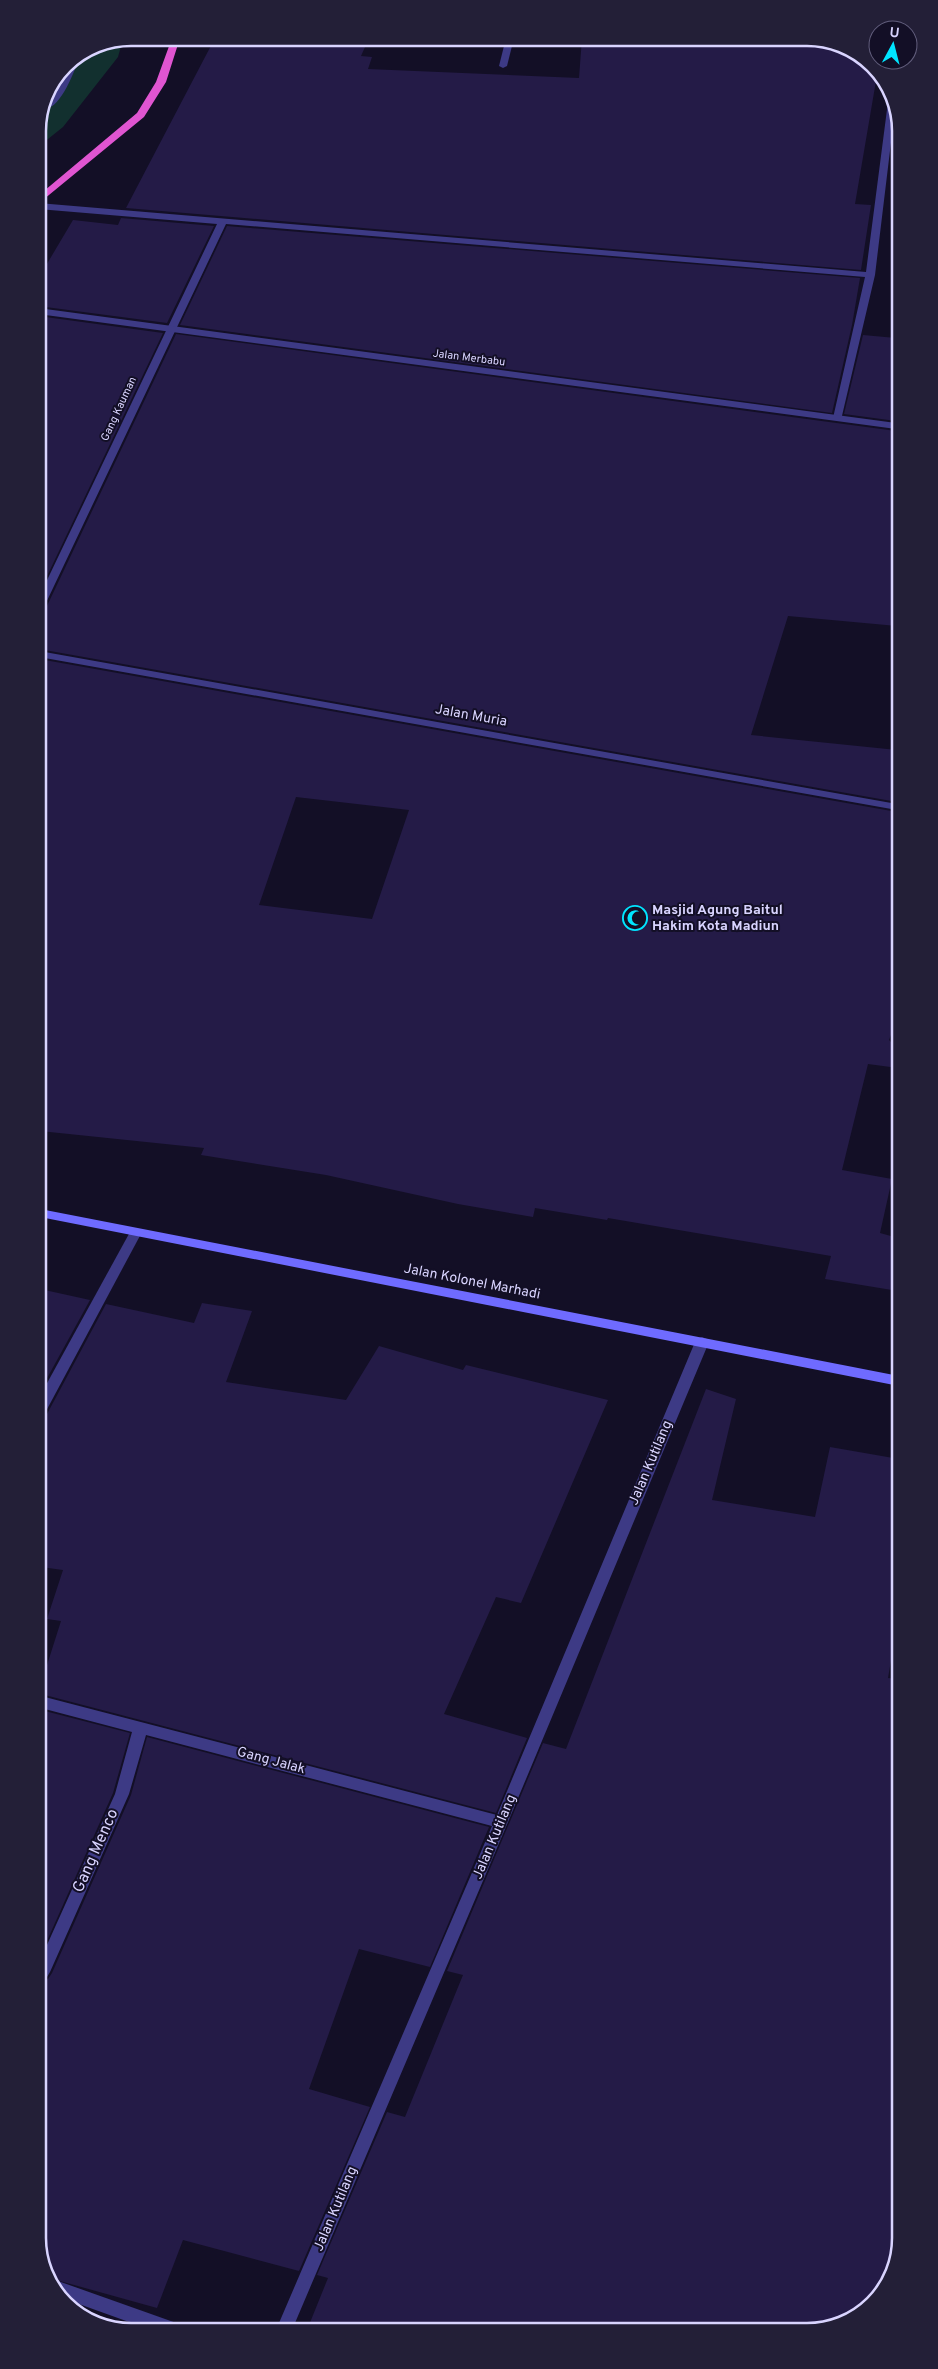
<svg xmlns="http://www.w3.org/2000/svg" width="938" height="2369" viewBox="0 0 938 2369" font-family="Overpass,sans-serif">
<style>
.green{fill:#12302f}
.building{fill:#241b47;fill-rule:evenodd}
.lines{fill:none;stroke-linecap:round;stroke-linejoin:round}
.service{fill:#3d3a85;fill-rule:evenodd}
.minor{fill:#3d3a85;fill-rule:evenodd}
.tertiary{fill:#3d3a85;fill-rule:evenodd}
.secondary{fill:#6f6bff;fill-rule:evenodd}
.trunk{fill:#e055d1;fill-rule:evenodd}
.labels{text-anchor:middle;dominant-baseline:central;stroke-width:4;stroke-linejoin:round;paint-order:stroke}
.far-street-label{font-size:11px;fill:#d9d4ff;stroke:#130f26}
.street-label{font-size:14px;fill:#d9d4ff;stroke:#130f26}
.poi-label{font-size:14px;font-weight:bold;fill:#d9d4ff;stroke:#130f26;text-anchor:start}
.near-street-label{font-size:16px;fill:#d9d4ff;stroke:#130f26}
.rim{fill:none;stroke:#d9d4ff;stroke-width:2.5}
</style>
<rect width="100%" height="100%" fill="#130f26"/>
<polygon class="green" points="123,39 118,57 63,127 38,147 38,125 65,65 95,44"/>
<g class="building">
<polygon points="215,38 369,38 361,56 372,57 368,69 579,78 582,38 695,38 831,44 864,57 877,75 855,204 871,205 861,270 126,208"/>
<polygon points="121,218 214,226 167,323 38,306 38,279 73,220 118,225"/>
<polygon points="227,226 860,278 852,325 832,413 180,325"/>
<polygon points="38,316 163,333 39,593 38,438"/>
<polygon points="176,334 896,431 897,626 788,616 751,735 897,750 897,802 39,649 39,612 46,608"/>
<polygon points="863,335 896,338 896,421 844,414"/>
<path d="M 39,659 L 897,812 L 898,1033 L 891,1035 L 889,1040 L 893,1044 L 898,1045 L 898,1068 L 868,1064 L 842,1170 L 892,1179 L 880,1233 L 898,1238 L 898,1291 L 825,1279 L 831,1256 L 608,1218 L 607,1220 L 535,1208 L 533,1217 L 458,1204 L 326,1175 L 201,1155 L 204,1148 L 40,1131 ZM 296,797 L 409,810 L 372,919 L 259,905 Z"/>
<polygon points="40,1289 90,1300 40,1391"/>
<polygon points="202,1303 252,1311 226,1382 346,1400 379,1346 463,1370 466,1365 608,1400 521,1603 496,1597 444,1714 527,1738 496,1813 41,1694 41,1684 61,1621 47,1619 63,1570 41,1567 40,1416 47,1414 106,1304 194,1323"/>
<polygon points="706,1389 736,1399 712,1500 815,1517 830,1447 899,1459 899,1614 888,1678 899,1679 900,2238 881,2295 837,2327 307,2330 328,2278 317,2275 387,2112 405,2117 463,1975 447,1971 543,1743 566,1749"/>
<polygon points="41,1710 130,1733 113,1793 42,1952"/>
<polygon points="147,1737 489,1827 430,1967 359,1949 309,2089 370,2107 299,2271 183,2240 157,2308 49,2278 42,2268 42,1981 48,1979 52,1973 131,1795"/>
</g>
<g class="lines">
<g class="service">
<path d="M 79,55 L 80,57 C 74,71 62,107 45,109 C 48,103 52,98 56,92 C 63,78 66,64 79,55 Z"/>
<polygon points="898,1035 898,1043 893,1042 891,1039 893,1036"/>
</g>
<g class="minor">
<polygon points="506,38 514,38 507,66 503,68 499,66"/>
<polygon points="889,94 896,101 875,275 841,420 838,421 833,418 865,277 226,224 44,607 39,610 39,597 217,224 38,209 38,203 866,272"/>
<polygon points="39,651 897,804 897,810 39,657"/>
<polygon points="136,1228 142,1232 45,1413 40,1414 40,1396 130,1232"/>
<polygon points="702,1337 707,1339 709,1342 508,1822 292,2330 276,2330 492,1826 146,1735 129,1794 50,1972 47,1977 42,1979 42,1956 115,1794 132,1732 41,1708 41,1696 497,1815 695,1342 697,1339"/>
<polygon points="58,2281 182,2325 184,2331 154,2331 65,2299 53,2283"/>
</g>
<polygon class="tertiary" points="38,308 896,423 896,429 38,314"/>
<polygon class="secondary" points="40,1209 899,1376 899,1386 40,1217"/>
<polygon class="trunk" points="172,38 180,38 166,82 144,117 38,204 38,196 137,113 156,82"/>
</g>
<defs>
<symbol id="mosque-ring" viewBox="-11 -11 22 22"><circle r="9.5" fill="#130f26" stroke="#00e5ff" stroke-width="1.5"/><path d="M3.5-4.9A6 6 0 1 0 3.5 4.9A5 5 0 1 1 3.5-4.9Z" fill="#00e5ff"/></symbol>
</defs>
<g fill-rule="evenodd">
<use href="#mosque-ring" x="621" y="904" width="28" height="28"/>
</g>
<g class="labels">
<g class="far-street-label">
<text transform="translate(469 358) rotate(7)">Jalan Merbabu</text>
<text transform="translate(119 409) rotate(-65)">Gang Kauman</text>
</g>
<g class="street-label">
<text transform="translate(471 716) rotate(10)">Jalan Muria</text>
<text transform="translate(472 1282) rotate(11)">Jalan Kolonel Marhadi</text>
<text transform="translate(651 1463) rotate(-67)">Jalan Kutilang</text>
<text transform="translate(271 1761) rotate(15)">Gang Jalak</text>
<text transform="translate(495 1837) rotate(-67)">Jalan Kutilang</text>
<text transform="translate(336 2209) rotate(-67)">Jalan Kutilang</text>
</g>
<g class="poi-label">
<text x="652" y="910">Masjid Agung Baitul<tspan x="652" dy="16">Hakim Kota Madiun</tspan></text>
</g>
<g class="near-street-label">
<text transform="translate(96 1851) rotate(-66)">Gang Menco</text>
</g>
</g>
<path d="M0 0H938V2369H0ZM131 46H807A85 85 0 0 1 892 131V2238A85 85 0 0 1 807 2323H131A85 85 0 0 1 46 2238V131A85 85 0 0 1 131 46Z" fill="#231f37" fill-rule="evenodd"/>
<path class="rim" d="M131 46H807A85 85 0 0 1 892 131V2238A85 85 0 0 1 807 2323H131A85 85 0 0 1 46 2238V131A85 85 0 0 1 131 46Z"/>
<g transform="translate(893 45) rotate(7)"><circle r="24" fill="#130f26" stroke="#625e7d"/>
<path d="M0-4L9 19L0 12L-9 19Z" fill="#00e5ff"/>
<text y="-8" font-size="14" font-weight="bold" text-anchor="middle" fill="#d9d4ff">U</text>
</g>
</svg>
